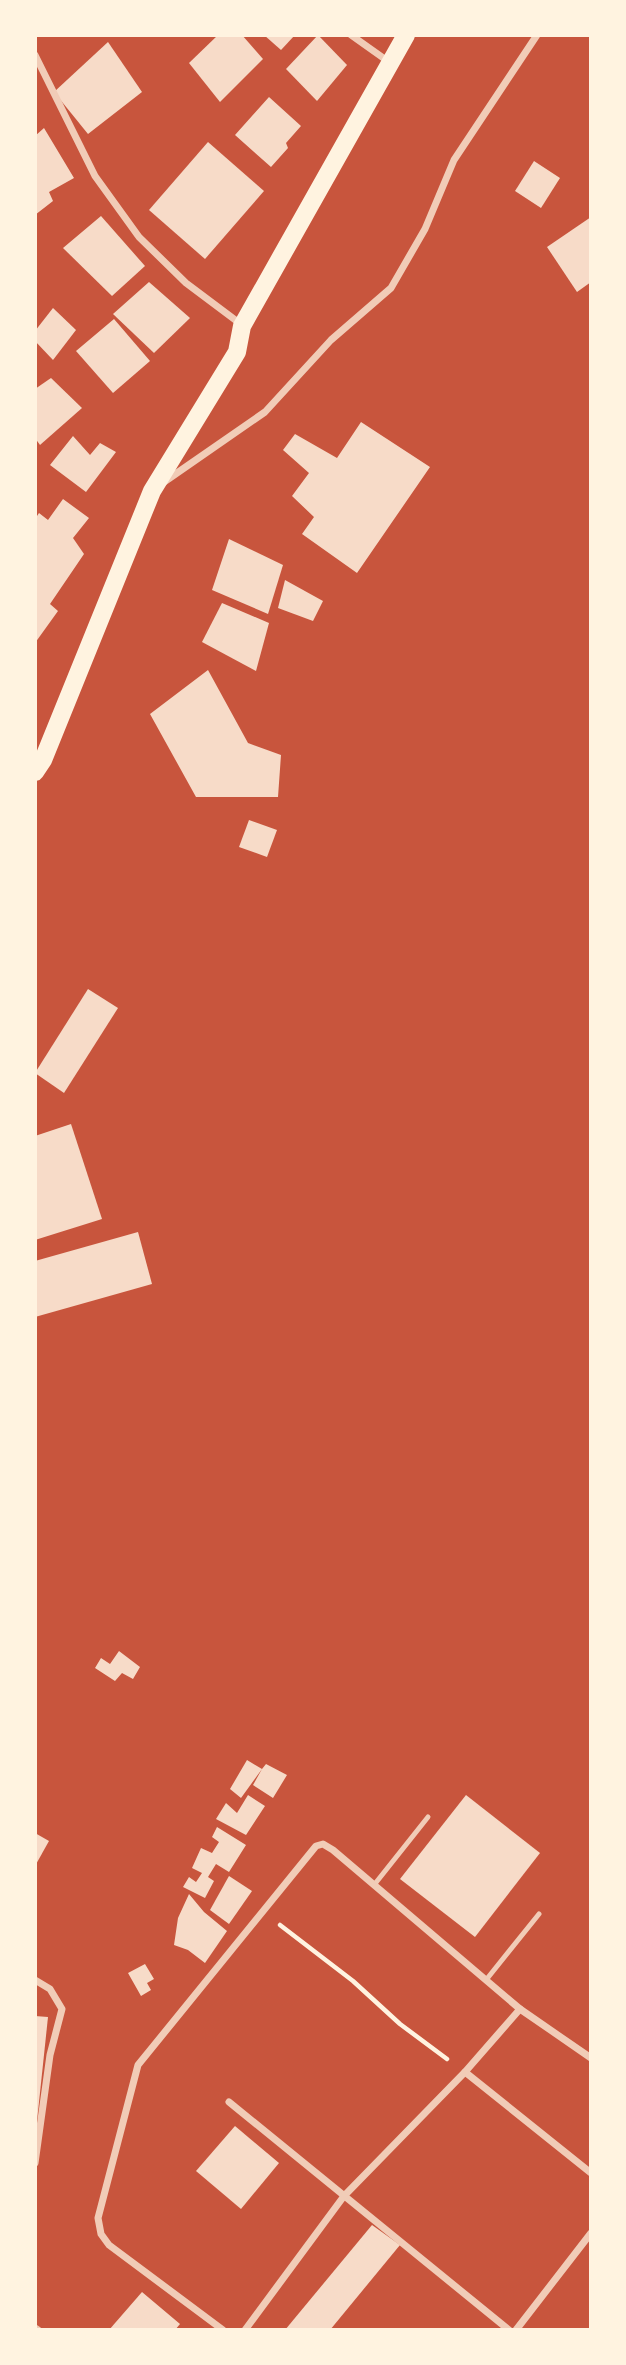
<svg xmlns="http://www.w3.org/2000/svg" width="626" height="2365" viewBox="0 0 626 2365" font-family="Figtree,sans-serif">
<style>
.building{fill:#f7dbc8}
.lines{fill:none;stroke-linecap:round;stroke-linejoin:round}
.path{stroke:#fff3e0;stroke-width:4.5}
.service{stroke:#f1ccb7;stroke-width:5}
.minor{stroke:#f1ccb7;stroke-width:7}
.primary{stroke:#fff3e0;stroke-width:18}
</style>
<rect width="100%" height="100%" fill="#c8553d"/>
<g class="building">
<polygon points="218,35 242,35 263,59 220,102 189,63"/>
<polygon points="264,35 295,35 281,50"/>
<polygon points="318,35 347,65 317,101 286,69"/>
<polygon points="108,42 142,92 88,134 54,92"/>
<polygon points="269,97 301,126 286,143 288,148 271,167 235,135"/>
<polygon points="44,128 74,178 49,192 53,201 35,215 35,136"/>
<polygon points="208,142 264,191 205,259 149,210"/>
<polygon points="534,161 560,178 541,208 515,191"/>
<polygon points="101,216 145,266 112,296 63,248"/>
<polygon points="591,217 591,282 577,292 547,247"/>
<polygon points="149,282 190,318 154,353 113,314"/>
<polygon points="53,308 76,330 53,360 35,341 35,331"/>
<polygon points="114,319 150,361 113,393 76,351"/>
<polygon points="51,378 82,408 40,445 35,438 35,389"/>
<polygon points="361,422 430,467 357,573 302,534 314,517 292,496 309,473 283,450 295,434 337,458"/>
<polygon points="73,436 90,455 100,443 116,452 86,492 50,465"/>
<polygon points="63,499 89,518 73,538 84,554 50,604 58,611 35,643 35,519 39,513 48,520"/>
<polygon points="229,539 283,565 268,614 212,590"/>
<polygon points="285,580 323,601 313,621 278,608"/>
<polygon points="222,603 269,623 256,671 202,642"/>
<polygon points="208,670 248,743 281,755 278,797 196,797 150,714"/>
<polygon points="249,820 277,830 267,857 239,847"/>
<polygon points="88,989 118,1008 64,1093 35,1073"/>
<polygon points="71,1124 102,1219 35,1240 35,1136"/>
<polygon points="138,1232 152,1284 35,1317 35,1261"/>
<polygon points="119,1651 140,1667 133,1679 122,1673 115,1681 95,1668 101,1658 110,1664"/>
<polygon points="247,1760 262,1769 266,1764 287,1775 273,1798 253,1785 262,1769 241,1798 230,1789"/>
<polygon points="248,1795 265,1806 246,1835 216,1819 226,1803 237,1813"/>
<polygon points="466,1795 540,1853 475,1937 400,1879"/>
<polygon points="217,1827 246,1845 229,1872 216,1864 208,1877 214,1881 205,1898 183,1887 189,1877 196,1882 202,1873 192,1868 201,1848 212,1853 219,1842 212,1837"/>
<polygon points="35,1833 49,1841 35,1866"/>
<polygon points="229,1876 252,1891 229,1924 210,1910"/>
<polygon points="189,1894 204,1912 227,1931 205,1963 188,1950 174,1945 178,1918"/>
<polygon points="145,1964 154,1979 147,1983 151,1990 141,1996 128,1973"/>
<polygon points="35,2016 48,2017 37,2121 35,2121"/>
<polygon points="235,2126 279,2163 241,2209 196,2171"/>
<polygon points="372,2225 400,2245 330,2330 285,2330"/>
<polygon points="142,2292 180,2324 175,2330 109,2330"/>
</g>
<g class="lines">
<polyline class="path" points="280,1925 353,1981 400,2024 447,2059"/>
<g class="service">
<polyline points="374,1885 428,1817"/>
<polyline points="486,1980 539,1914"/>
</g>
<g class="minor">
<polyline points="351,35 389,62"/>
<polyline points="35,55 95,176 139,237 186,283 242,325"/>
<polyline points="164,482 265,412 331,340 391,288 425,229 454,160 537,35"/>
<polyline points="35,1980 50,1989 62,2009 50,2055 35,2163"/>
<polyline points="465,2072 591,2173"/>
<polyline points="229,2102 509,2330"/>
<polyline points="35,2328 38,2330"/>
<polyline points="223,2330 109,2245 101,2234 98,2218 138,2065 316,1846 323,1844 333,1850 520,2009 591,2058"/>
<polyline points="245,2330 344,2196 465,2072 520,2009"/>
<polyline points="516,2330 591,2233"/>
</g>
<polyline class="primary" points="35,772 43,760 152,491 237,352 242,326 406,35"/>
</g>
<rect width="626" height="2365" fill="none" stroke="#fff3e0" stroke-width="74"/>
</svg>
